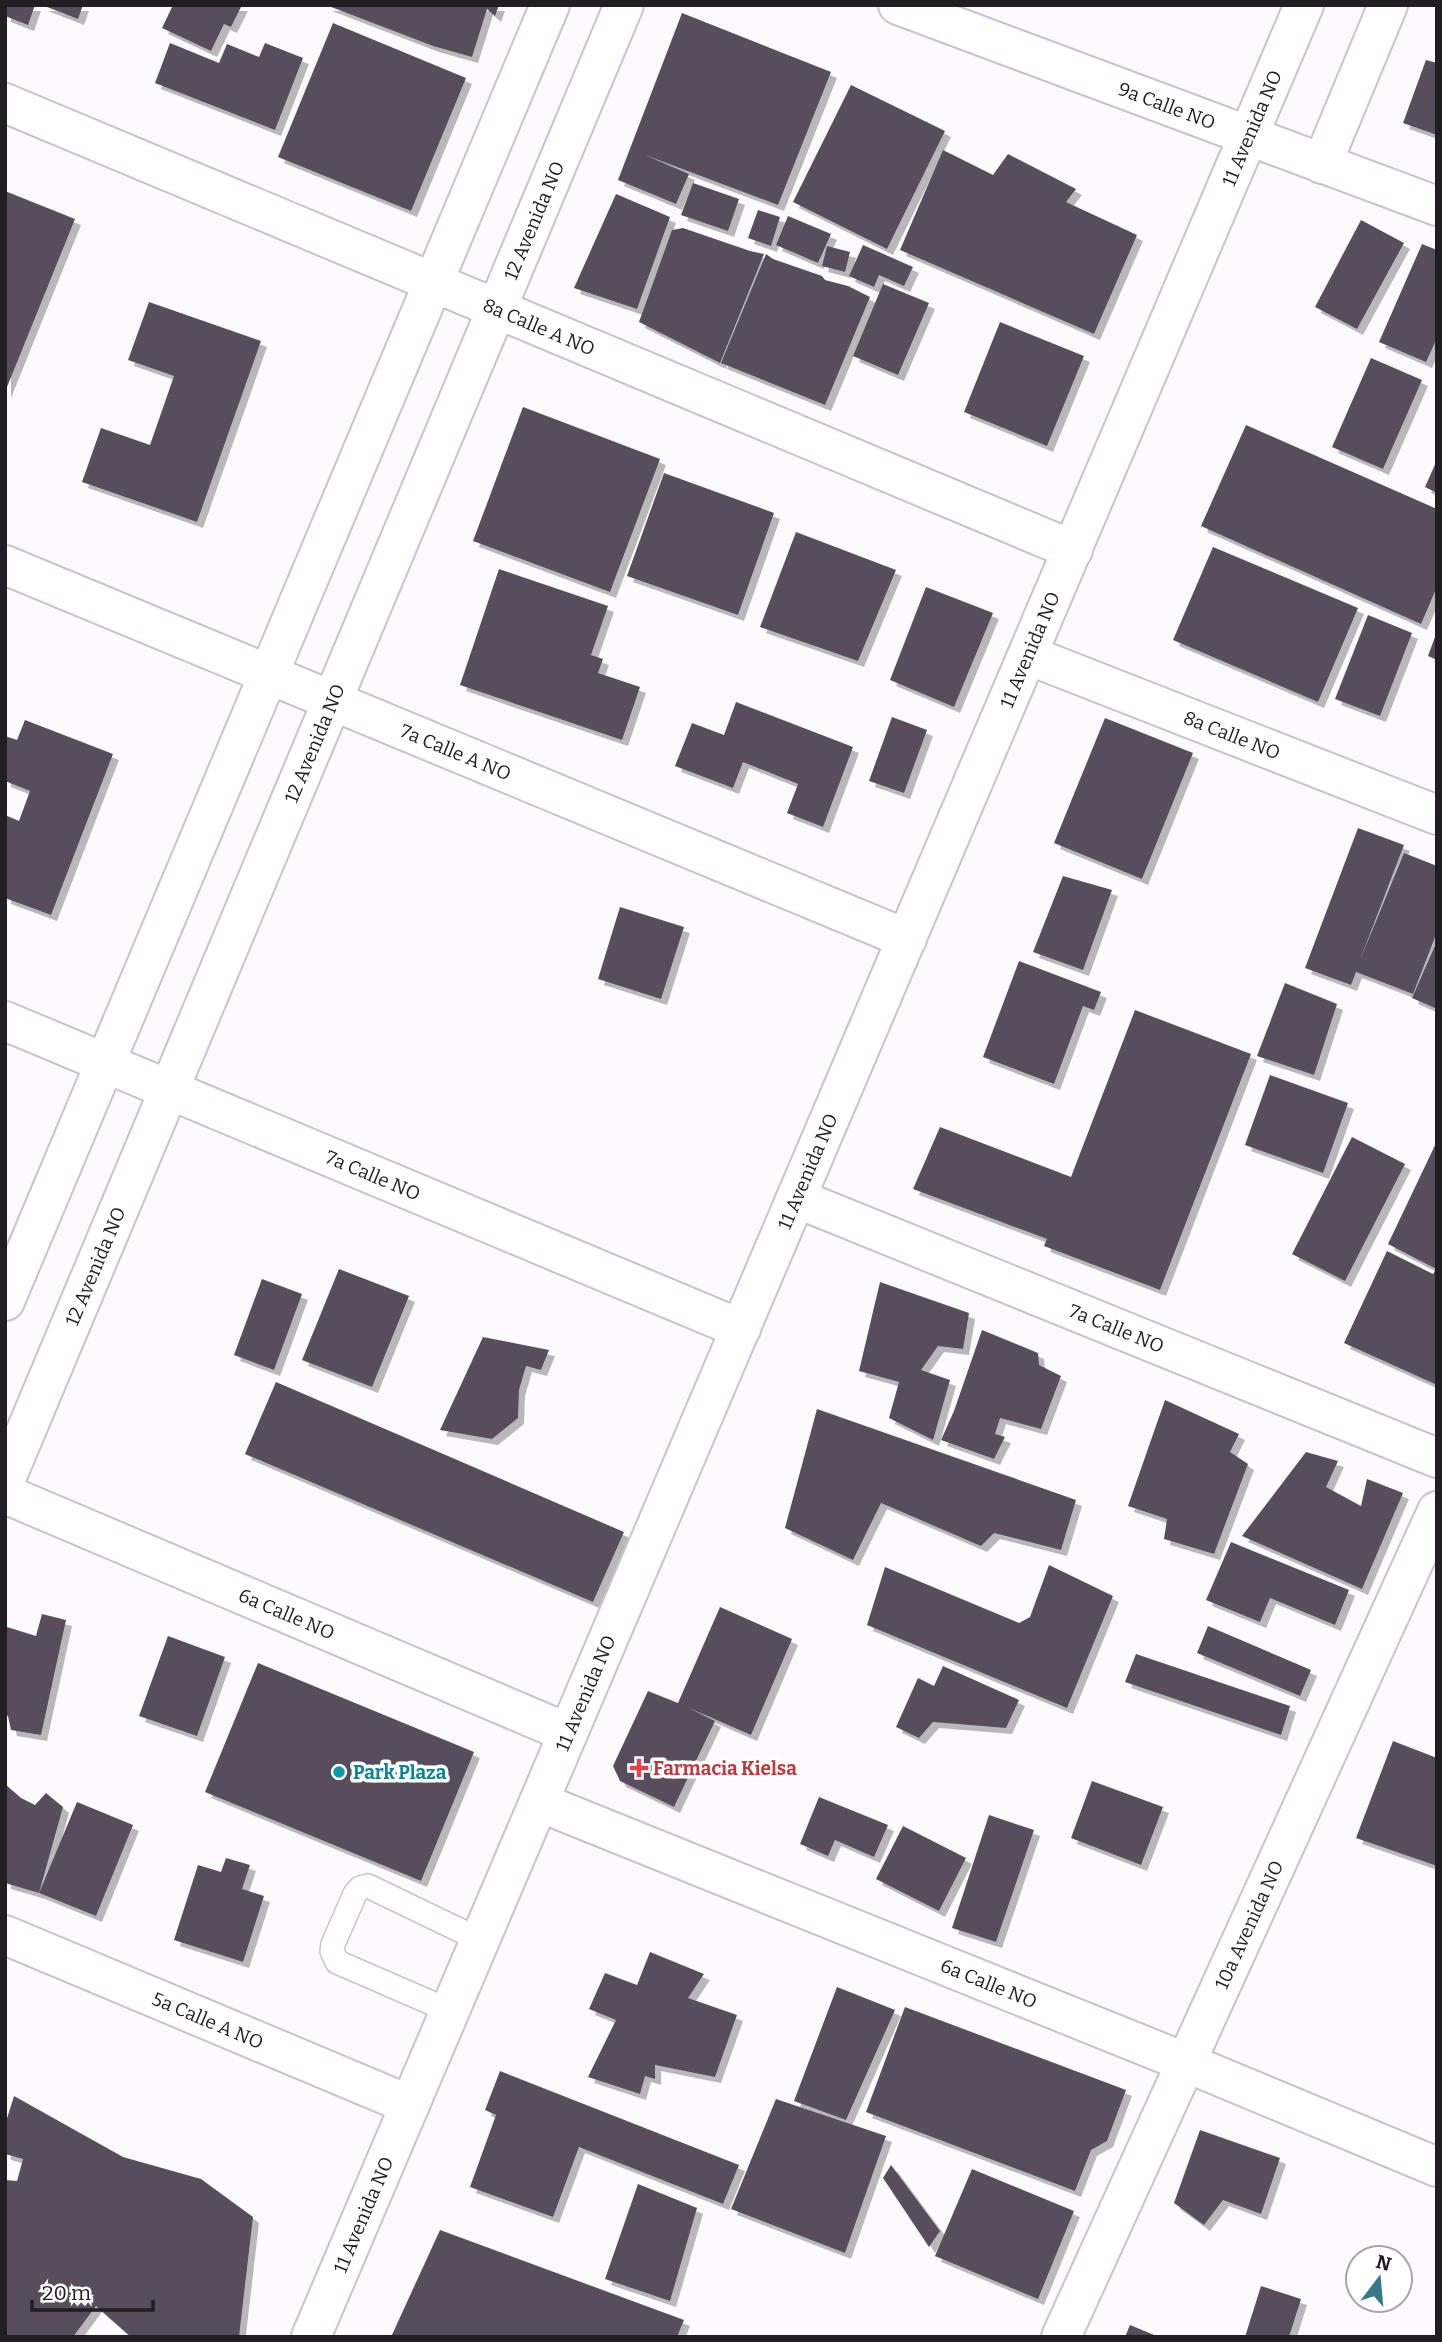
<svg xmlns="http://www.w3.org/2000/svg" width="1442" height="2342" viewBox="0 0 1442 2342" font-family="Bitter,serif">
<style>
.building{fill:#594e5c;filter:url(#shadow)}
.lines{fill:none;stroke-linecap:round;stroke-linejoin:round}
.service-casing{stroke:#cdc0d0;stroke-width:26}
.minor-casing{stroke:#cdc0d0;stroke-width:42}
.tertiary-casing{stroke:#cdc0d0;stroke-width:42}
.service{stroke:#fff;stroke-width:23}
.minor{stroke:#fff;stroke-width:38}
.tertiary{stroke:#fff;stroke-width:38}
.health-dot{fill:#e0444e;stroke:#fff;stroke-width:2.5}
.culture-dot{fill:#0f9aa8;stroke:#fff;stroke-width:2.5}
.labels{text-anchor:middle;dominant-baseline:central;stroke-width:7;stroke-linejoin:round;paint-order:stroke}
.street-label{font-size:19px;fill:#211d22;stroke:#fff}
.health-label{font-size:19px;font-weight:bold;fill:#be3a42;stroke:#fff;text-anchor:start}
.culture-label{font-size:19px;font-weight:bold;fill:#0d838f;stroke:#fff;text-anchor:start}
</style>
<defs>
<filter id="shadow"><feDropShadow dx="6" dy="6" stdDeviation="0" flood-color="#0004"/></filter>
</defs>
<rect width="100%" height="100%" fill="#fcfafd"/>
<g class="building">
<polygon points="5,5 35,5 28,25 5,16"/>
<polygon points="42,5 83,5 78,19"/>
<polygon points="173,5 242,5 231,27 224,24 211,51 162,28"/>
<polygon points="326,5 499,5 495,16 487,9 472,57 433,46"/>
<polygon points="682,13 831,72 778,205 645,155 689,174 676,204 618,180"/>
<polygon points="333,23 466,78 411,211 278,157"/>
<polygon points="170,43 219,63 227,44 259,57 265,43 303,58 275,130 155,83"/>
<polygon points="1426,60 1437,63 1437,135 1403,123"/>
<polygon points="851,85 945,131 887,249 793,202"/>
<polygon points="943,150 993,175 1008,154 1076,189 1066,202 1137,235 1094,334 900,250"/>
<polygon points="693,183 739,199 728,231 681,215"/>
<polygon points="5,191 75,219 5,392"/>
<polygon points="616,194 670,217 637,309 574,288"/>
<polygon points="758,210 780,217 771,246 748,238"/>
<polygon points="788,216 831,234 818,263 776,245"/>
<polygon points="1361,220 1404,243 1357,329 1315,307"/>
<polygon points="683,228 750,251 764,254 720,363 639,322 672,230"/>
<polygon points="1422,244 1437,250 1437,338 1426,362 1379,342"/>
<polygon points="863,245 913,267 904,286 879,275 874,287 849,276"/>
<polygon points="827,246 850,252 845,272 822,266"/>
<polygon points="766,254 773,259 822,276 825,280 848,286 870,297 825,405 721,363"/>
<polygon points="883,284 929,303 898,375 853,356"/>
<polygon points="149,302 261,341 197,522 82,482 101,428 150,445 174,376 128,360"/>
<polygon points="1000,322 1084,356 1047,446 964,412"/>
<polygon points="1371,358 1422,380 1383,469 1332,447"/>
<polygon points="523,407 660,459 610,592 473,541"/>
<polygon points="1246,425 1437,509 1437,587 1421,624 1201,526"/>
<polygon points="1437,460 1437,493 1425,487"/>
<polygon points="664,473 774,513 738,615 627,576"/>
<polygon points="796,532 896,570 858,661 760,627"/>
<polygon points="1213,547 1358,608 1318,702 1173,640"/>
<polygon points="499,569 608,606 591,655 603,659 598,673 640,687 622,740 460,685"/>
<polygon points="926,587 993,613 954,707 890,680"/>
<polygon points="1368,615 1412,633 1380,716 1335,699"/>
<polygon points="1436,634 1437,635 1437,660 1428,656"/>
<polygon points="736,702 853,747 823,827 787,813 798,784 743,762 733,788 675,766 692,723 724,735"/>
<polygon points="892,717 927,730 904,793 869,781"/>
<polygon points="1105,718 1193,753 1142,879 1054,843"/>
<polygon points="25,720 113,754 51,915 5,898 5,815 19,821 30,791 5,781 5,736 17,740"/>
<polygon points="1358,828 1404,845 1360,960 1404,853 1437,866 1437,932 1413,994 1356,972 1351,985 1305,968"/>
<polygon points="1063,876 1112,890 1083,970 1033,952"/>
<polygon points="620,907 684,927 661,999 598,979"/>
<polygon points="1437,941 1437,1009 1412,998"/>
<polygon points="1019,961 1101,992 1094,1010 1083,1006 1054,1084 983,1057"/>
<polygon points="1285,983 1337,1004 1314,1075 1257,1056"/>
<polygon points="1135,1010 1251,1054 1160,1290 1044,1246 1047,1239 913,1189 940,1127 1071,1177"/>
<polygon points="1270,1075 1348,1103 1323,1173 1245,1145"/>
<polygon points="1352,1137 1405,1164 1345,1281 1292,1254"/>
<polygon points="1437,1141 1437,1385 1344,1343 1387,1251 1433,1274 1436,1269 1388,1244"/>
<polygon points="339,1269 409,1296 372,1387 302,1360"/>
<polygon points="262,1279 302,1294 274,1370 234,1355"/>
<polygon points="880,1282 969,1313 963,1349 938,1346 921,1370 950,1380 933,1440 889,1418 899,1382 859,1371"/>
<polygon points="982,1330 1038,1353 1039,1365 1061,1376 1041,1429 1000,1418 995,1434 1005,1437 994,1459 941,1440 954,1411"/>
<polygon points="483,1337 549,1350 541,1370 526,1366 519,1390 518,1418 492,1439 440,1430"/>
<polygon points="276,1382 624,1532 593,1602 245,1454"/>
<polygon points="1165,1400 1239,1434 1230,1452 1248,1464 1214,1554 1164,1539 1167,1519 1128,1506"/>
<polygon points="817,1409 1076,1500 1061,1550 994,1533 981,1546 881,1503 853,1560 785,1528"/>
<polygon points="1306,1452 1338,1461 1326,1487 1361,1506 1367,1479 1403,1493 1362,1589 1242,1536"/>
<polygon points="1231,1542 1349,1590 1335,1625 1270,1598 1260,1622 1206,1600"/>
<polygon points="1049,1565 1113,1596 1067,1708 867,1625 885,1567 1019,1623 1030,1617"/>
<polygon points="720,1607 792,1639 751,1735 689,1708 715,1721 674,1807 620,1781 613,1766 648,1691 678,1703"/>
<polygon points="42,1614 66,1620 41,1735 11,1730 8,1716 5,1715 5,1632 7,1627 36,1636"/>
<polygon points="1208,1626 1311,1670 1300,1696 1197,1653"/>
<polygon points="168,1636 225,1657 197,1736 139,1716"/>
<polygon points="1136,1654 1290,1706 1281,1735 1125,1682"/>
<polygon points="258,1663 474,1752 421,1881 205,1792"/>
<polygon points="943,1666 1019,1700 1006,1728 933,1722 919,1738 896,1727 918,1678 934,1686"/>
<polygon points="1393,1741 1437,1758 1437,1866 1356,1838"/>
<polygon points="1092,1781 1163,1807 1141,1865 1071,1838"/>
<polygon points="5,1784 21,1798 35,1805 46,1793 63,1807 39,1893 5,1883"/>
<polygon points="819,1797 888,1825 874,1857 835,1840 828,1856 800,1844"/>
<polygon points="77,1802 133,1825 96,1916 39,1893"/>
<polygon points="989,1815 1034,1830 996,1942 952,1928"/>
<polygon points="903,1826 966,1858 939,1911 876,1879"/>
<polygon points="226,1858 250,1865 242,1889 264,1896 243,1962 174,1940 198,1865 221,1872"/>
<polygon points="650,1952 704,1974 688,1998 737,2015 715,2077 655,2065 655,2079 645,2076 640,2094 588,2077 616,2020 589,2009 605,1973 637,1985"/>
<polygon points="837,1987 895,2010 846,2120 794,2101"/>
<polygon points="905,2007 1126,2090 1107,2141 1091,2150 1075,2191 866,2112"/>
<polygon points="500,2071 739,2165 723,2204 579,2147 553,2217 470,2187 496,2115 485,2110"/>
<polygon points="14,2096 123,2157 201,2179 253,2217 239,2337 131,2337 96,2306 73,2337 5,2337 5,2180 17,2181 23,2159 5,2154 5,2125"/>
<polygon points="776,2099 886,2136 845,2253 731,2209"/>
<polygon points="1200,2130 1280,2158 1261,2214 1223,2200 1204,2225 1174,2203"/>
<polygon points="891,2165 940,2231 929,2247 883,2178"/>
<polygon points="972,2169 1074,2211 1038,2299 935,2256"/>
<polygon points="638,2184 697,2208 670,2301 605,2279"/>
<polygon points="440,2230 684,2320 677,2337 391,2337"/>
<polygon points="1261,2286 1301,2299 1289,2337 1245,2337"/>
<polygon points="1130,2325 1159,2337 1125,2337"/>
</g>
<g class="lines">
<defs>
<polyline id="service" points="450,2011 337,1962 332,1951 333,1944 355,1894 360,1888 368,1886 480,1940"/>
<g id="minor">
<path id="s1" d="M 898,5 L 1437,206"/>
<path id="s2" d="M 5,103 L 1073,550"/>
<path id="s3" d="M 5,1021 L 741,1329"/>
<path id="s4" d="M 5,1494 L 568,1733"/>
<path id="s5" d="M 539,1802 L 1187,2063 L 1437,2167"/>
<path id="s6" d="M 5,1935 L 410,2105"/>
<path id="s7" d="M 1061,2337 L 1437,1511"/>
</g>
<g id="tertiary">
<polyline points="1322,164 1388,5"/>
<path id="s8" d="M 5,565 L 907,939"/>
<path id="s9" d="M 1028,655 L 1437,815"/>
<path id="s10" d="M 796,1198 L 1437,1458"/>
<polyline points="5,1301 550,5"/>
<path id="s11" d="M 5,1481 L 624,5"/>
<path id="s12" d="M 311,2337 L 1304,5"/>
</g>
</defs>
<use href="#service" class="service-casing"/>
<use href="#minor" class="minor-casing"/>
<use href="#tertiary" class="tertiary-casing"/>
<use href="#service" class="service"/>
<use href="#minor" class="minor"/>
<use href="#tertiary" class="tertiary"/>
</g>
<path class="health-dot" d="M635.5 1757.5h7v7h7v7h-7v7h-7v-7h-7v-7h7z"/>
<circle class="culture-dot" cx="339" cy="1772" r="7"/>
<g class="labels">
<g class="street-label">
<text stroke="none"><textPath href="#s1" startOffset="287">9a Calle NO</textPath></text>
<text stroke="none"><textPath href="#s12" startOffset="2401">11 Avenida NO</textPath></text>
<text stroke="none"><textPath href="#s11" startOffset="1367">12 Avenida NO</textPath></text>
<text stroke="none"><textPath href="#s2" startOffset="579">8a Calle A NO</textPath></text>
<text stroke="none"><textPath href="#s12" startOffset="1834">11 Avenida NO</textPath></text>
<text stroke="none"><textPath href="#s9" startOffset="219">8a Calle NO</textPath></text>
<text stroke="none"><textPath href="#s11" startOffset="800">12 Avenida NO</textPath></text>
<text stroke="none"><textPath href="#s8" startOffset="488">7a Calle A NO</textPath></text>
<text stroke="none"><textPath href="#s12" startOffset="1267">11 Avenida NO</textPath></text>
<text stroke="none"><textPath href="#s3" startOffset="399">7a Calle NO</textPath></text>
<text stroke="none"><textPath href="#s11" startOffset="233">12 Avenida NO</textPath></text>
<text stroke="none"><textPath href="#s10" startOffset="346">7a Calle NO</textPath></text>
<text stroke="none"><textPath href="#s4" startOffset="306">6a Calle NO</textPath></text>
<text stroke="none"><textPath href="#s12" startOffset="700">11 Avenida NO</textPath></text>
<text stroke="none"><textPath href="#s7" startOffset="453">10a Avenida NO</textPath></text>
<text stroke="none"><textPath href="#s5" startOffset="485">6a Calle NO</textPath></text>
<text stroke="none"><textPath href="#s6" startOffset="220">5a Calle A NO</textPath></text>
<text stroke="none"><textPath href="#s12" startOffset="133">11 Avenida NO</textPath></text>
</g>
<g class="health-label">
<text x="653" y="1768">Farmacia Kielsa</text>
</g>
<g class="culture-label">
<text x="353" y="1772">Park Plaza</text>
</g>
</g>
<rect width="1442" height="2342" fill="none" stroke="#211d22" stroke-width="14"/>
<g transform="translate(1379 2279) rotate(16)"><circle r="33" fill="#ffffff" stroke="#a6a5a7" stroke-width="2"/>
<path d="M0-5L12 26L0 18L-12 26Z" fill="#357889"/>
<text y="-10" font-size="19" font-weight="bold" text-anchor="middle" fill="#211d22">N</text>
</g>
<path d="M32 2300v10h121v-10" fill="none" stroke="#211d22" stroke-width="3.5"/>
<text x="42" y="2300" font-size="21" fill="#211d22" stroke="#ffffff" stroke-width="5" paint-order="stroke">20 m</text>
</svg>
